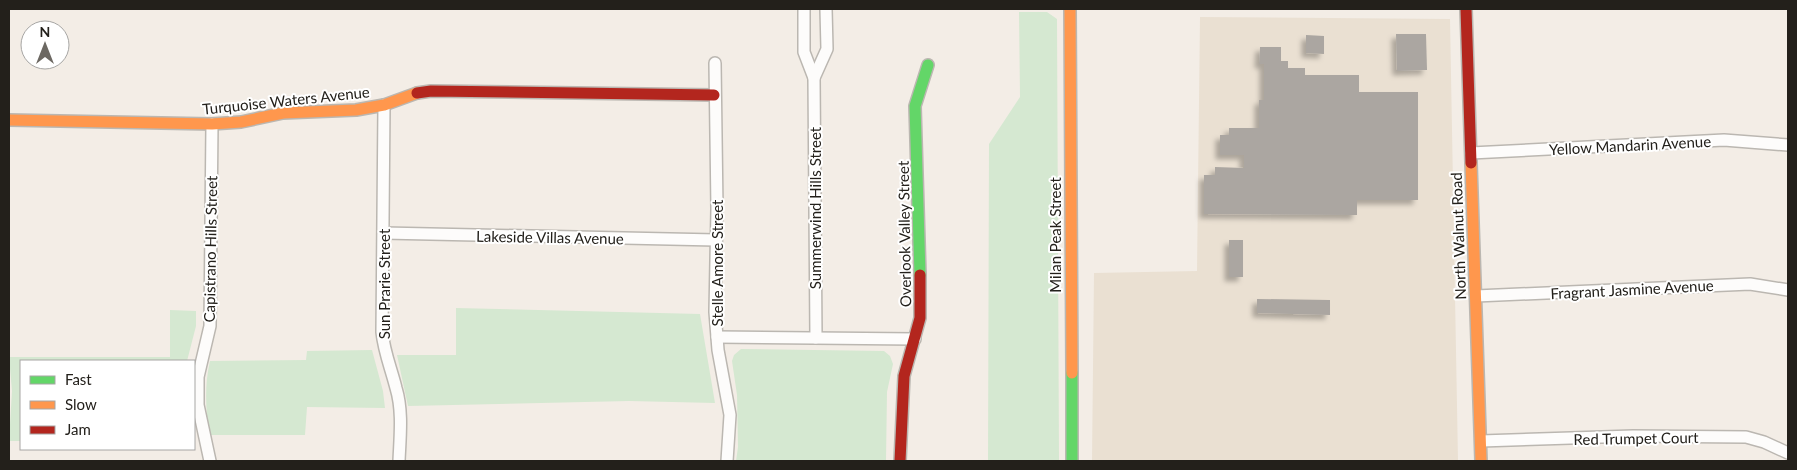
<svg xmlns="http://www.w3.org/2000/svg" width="1797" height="470" viewBox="0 0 1797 470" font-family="Lato,sans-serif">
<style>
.built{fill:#eae0d2}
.green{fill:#d5e8d1}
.building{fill:#aba6a1;filter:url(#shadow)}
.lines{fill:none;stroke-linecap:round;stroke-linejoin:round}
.street-casing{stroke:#bbb7b1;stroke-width:14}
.fast-casing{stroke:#bbb7b1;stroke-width:14}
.slow-casing{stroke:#bbb7b1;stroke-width:14}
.jam-casing{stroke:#bbb7b1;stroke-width:14}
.street{stroke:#fdfcfb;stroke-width:11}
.fast{stroke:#63d668;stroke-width:11}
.slow{stroke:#ff974d;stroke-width:11}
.jam{stroke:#b3261e;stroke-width:11}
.labels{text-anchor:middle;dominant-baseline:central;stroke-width:4;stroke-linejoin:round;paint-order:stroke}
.street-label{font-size:15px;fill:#23201b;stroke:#fff}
</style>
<defs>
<filter id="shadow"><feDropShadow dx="-4.5" dy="4.5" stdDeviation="2.5" flood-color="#0004"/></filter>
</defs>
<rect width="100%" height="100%" fill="#f3ede6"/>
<polygon class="built" points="1200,17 1450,19 1458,461 1092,461 1094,273 1197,271"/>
<g class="green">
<polygon points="1019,12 1047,12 1057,19 1059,461 988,461 989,144 1020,97"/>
<polygon points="456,308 700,314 715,403 629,401 408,406 397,355 456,355"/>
<polygon points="170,310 196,311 196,326 187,361 21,361 21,441 9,441 12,391 9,357 170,357"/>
<polygon points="741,349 884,351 890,356 893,364 887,392 886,461 736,461 738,447 737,395 732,361 734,355"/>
<path d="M 372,350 L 383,391 L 385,408 L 307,407 L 305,435 L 209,435 C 206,409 204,387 210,361 L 306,360 L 307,351 Z"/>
</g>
<g class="building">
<polygon points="1396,34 1426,34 1427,70 1397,71"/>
<polygon points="1306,35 1324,36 1324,54 1306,53"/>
<polygon points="1260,47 1281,47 1281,61 1288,61 1288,68 1305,68 1305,75 1359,75 1359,92 1418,92 1418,200 1357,200 1357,215 1204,214 1204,175 1215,175 1215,167 1244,168 1244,155 1220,155 1220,135 1229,135 1229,128 1259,128 1259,100 1264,100 1264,64 1259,64"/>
<rect x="1229" y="240" width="14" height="37"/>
<polygon points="1257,299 1330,300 1330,315 1257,313"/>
</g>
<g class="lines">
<defs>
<g id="street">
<polyline points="804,9 804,52 814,78 816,338"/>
<polyline points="715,63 717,209 715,312 718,350 730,415 727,461"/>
<polyline points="814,78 827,49 826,9"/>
<path d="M 384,105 L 382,332 C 384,352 391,368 396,388 C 403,411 400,437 399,461"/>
<polyline points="1471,153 1724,140 1788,145"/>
<polyline points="384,233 716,240"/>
<polyline points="1476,296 1750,284 1788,290"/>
<polyline points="717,337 915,339"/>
<polyline points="1481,441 1633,436 1746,437 1764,442 1788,453"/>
<polyline points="210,461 198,405 198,377 210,326 212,124"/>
</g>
<g id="fast">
<polyline points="920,275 915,106 928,65"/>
<polyline points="1072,373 1072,461"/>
</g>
<g id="slow">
<polyline points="1070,9 1072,373"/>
<polyline points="9,120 212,124 241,122 283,113 356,110 384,105 417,93"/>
<polyline points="1471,163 1481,461"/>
</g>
<g id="jam">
<polyline points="1466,9 1471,163"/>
<polyline points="417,93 431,91 714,95"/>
<polyline points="900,461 904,376 920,318 920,275"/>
</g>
</defs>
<use href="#street" class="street-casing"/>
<use href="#fast" class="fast-casing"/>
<use href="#slow" class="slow-casing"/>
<use href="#jam" class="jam-casing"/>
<use href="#street" class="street"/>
<use href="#fast" class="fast"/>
<use href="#slow" class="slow"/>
<use href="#jam" class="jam"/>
</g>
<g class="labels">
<g class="street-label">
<text transform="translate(286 100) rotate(-6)">Turquoise Waters Avenue</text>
<text transform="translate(1630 145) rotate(-3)">Yellow Mandarin Avenue</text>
<text transform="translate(815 208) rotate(-90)">Summerwind Hills Street</text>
<text transform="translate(904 234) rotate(-91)">Overlook Valley Street</text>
<text transform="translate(1055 235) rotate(-90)">Milan Peak Street</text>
<text transform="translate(1458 236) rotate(-92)">North Walnut Road</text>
<text transform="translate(550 237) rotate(1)">Lakeside Villas Avenue</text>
<text transform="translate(210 249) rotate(-89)">Capistrano Hills Street</text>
<text transform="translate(717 263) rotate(-90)">Stelle Amore Street</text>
<text transform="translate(384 284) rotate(-90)">Sun Prarie Street</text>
<text transform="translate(1632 289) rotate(-3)">Fragrant Jasmine Avenue</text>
<text transform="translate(1636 438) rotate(-1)">Red Trumpet Court</text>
</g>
</g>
<rect width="1797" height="470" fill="none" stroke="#23201b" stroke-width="20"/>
<rect x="20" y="360" width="175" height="90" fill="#ffffff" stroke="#a7a6a4"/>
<rect x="30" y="376" width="25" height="8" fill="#63d668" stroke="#a7a6a4"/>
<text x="65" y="385" font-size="15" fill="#23201b">Fast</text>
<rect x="30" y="401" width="25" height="8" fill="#ff974d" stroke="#a7a6a4"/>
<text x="65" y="410" font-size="15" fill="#23201b">Slow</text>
<rect x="30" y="426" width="25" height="8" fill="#b3261e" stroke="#a7a6a4"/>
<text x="65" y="435" font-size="15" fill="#23201b">Jam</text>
<g transform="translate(45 45)"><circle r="24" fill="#ffffff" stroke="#a7a6a4"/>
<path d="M0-4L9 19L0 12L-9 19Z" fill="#6c6862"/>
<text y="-8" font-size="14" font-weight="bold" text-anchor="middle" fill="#23201b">N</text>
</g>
</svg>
